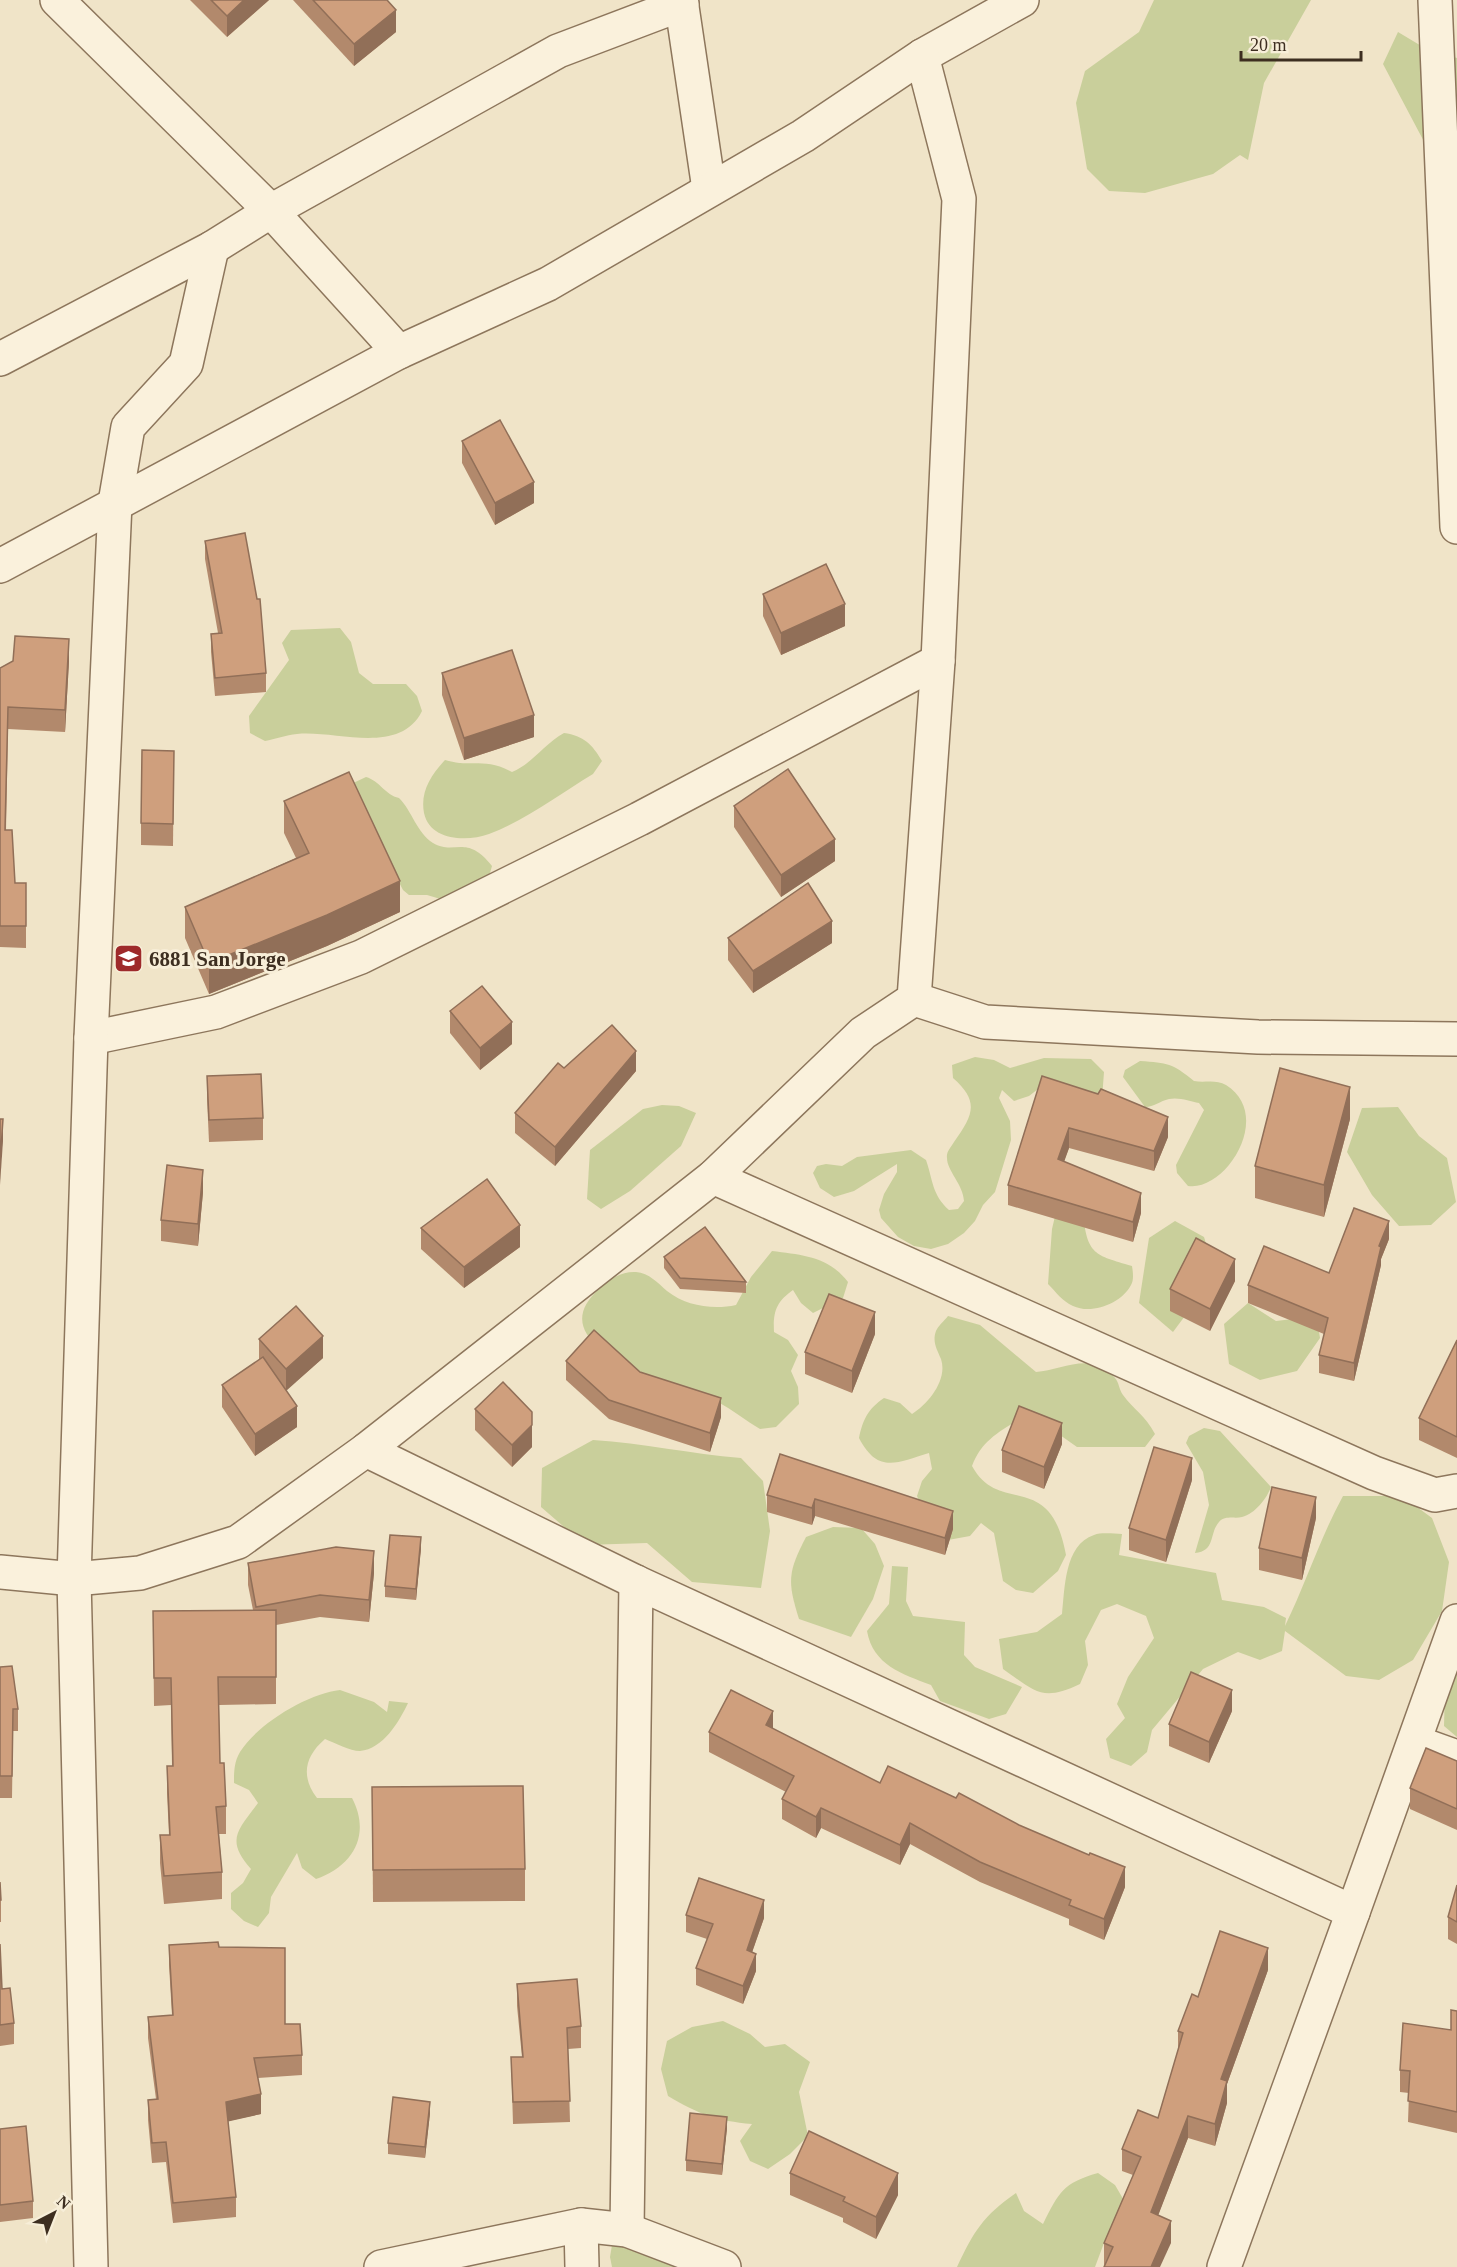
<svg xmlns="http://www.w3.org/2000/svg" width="1457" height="2267" viewBox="0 0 1457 2267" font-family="Georgia,serif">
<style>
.green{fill:#c9cf9b}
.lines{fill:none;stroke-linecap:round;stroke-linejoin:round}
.street-casing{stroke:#8d765c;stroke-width:36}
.street{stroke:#faf1dc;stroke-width:33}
.wall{fill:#b2896c}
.shaded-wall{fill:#916f58}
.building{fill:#cf9f7d;stroke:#916f58;stroke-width:1.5}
.labels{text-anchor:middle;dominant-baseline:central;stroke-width:6;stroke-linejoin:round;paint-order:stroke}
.poi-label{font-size:21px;font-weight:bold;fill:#3d2e20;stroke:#f7eed8;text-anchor:start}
</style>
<rect width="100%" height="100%" fill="#f0e4c8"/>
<g class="green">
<polygon points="1154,0 1311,0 1264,83 1248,160 1240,155 1213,174 1145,193 1109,191 1087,169 1076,103 1085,71 1139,32"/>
<polygon points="1398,32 1428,50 1457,58 1457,171 1429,151 1383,64"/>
<path d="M 340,628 L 351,642 L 359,673 L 373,684 L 406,684 L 417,696 L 422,711 C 400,756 336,730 297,734 C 286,735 275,739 265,741 L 250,733 L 249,716 L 289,660 L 282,643 L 291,630 Z"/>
<path d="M 564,733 C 584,736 592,744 602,761 L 593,774 C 560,794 526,820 489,834 C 467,842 430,841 424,813 C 420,792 431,775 445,760 C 471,768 484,757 512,772 C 532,764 544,744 564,733 Z"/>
<path d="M 366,777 C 380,781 385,795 399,798 C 412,811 417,833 433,843 C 455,856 466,833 492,866 L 485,890 L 454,903 L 427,895 L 409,895 L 403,890 L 349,785 Z"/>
<path d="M 975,1057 L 994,1060 L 1010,1068 L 1044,1058 L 1091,1059 L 1104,1072 L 1102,1099 L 1042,1086 L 1029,1096 L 1014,1101 L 1002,1090 L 999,1098 L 1010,1121 L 1011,1140 L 995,1192 L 983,1205 L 975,1221 L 964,1233 L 948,1244 L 931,1249 L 914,1246 L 898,1237 L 881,1218 L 879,1210 L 884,1194 L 897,1172 L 897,1164 L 854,1191 L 834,1197 L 820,1188 L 813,1173 L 817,1166 L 826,1164 L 842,1166 L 857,1157 L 911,1150 L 926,1160 C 933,1180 932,1195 949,1210 L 958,1209 L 964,1201 C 963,1184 947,1171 947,1158 C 946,1152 951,1147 954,1142 C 973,1115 980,1102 953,1078 L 952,1065 Z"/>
<path d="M 1140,1061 C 1168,1063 1172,1063 1194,1081 C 1205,1083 1216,1079 1226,1085 C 1274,1115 1226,1192 1188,1186 L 1177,1173 L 1176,1165 L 1204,1110 L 1199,1103 C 1190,1101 1179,1097 1169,1099 C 1160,1101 1154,1107 1145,1107 L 1123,1077 L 1125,1070 Z"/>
<polygon points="662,1105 679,1106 696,1113 681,1146 630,1191 601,1209 587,1199 590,1150 643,1109"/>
<polygon points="1398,1107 1419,1136 1447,1158 1456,1202 1431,1225 1399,1226 1372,1195 1347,1152 1362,1108"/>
<path d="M 1056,1212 L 1083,1213 C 1087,1255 1095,1255 1132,1266 C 1133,1272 1134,1280 1131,1285 C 1122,1303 1092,1315 1073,1306 C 1062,1301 1056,1292 1048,1284 L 1052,1229 Z"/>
<polygon points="1175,1221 1204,1237 1211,1260 1202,1293 1173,1332 1139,1303 1149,1238"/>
<path d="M 772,1251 C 802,1255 828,1256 848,1282 L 843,1298 L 813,1313 L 801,1303 L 793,1290 C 776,1302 773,1312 774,1332 L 788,1340 L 798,1355 L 791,1371 L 798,1387 L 799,1404 L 776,1427 L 760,1429 C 746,1421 733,1410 718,1402 C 682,1385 531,1349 600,1288 C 609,1279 623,1271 636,1272 C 649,1273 658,1283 667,1291 C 686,1306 713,1310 736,1305 L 751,1277 Z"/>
<polygon points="1248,1303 1276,1321 1301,1318 1318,1326 1320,1338 1297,1371 1260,1380 1229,1364 1224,1324"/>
<path d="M 948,1316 L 980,1325 L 1036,1372 C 1062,1370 1093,1350 1115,1378 C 1119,1382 1119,1390 1123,1395 C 1134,1410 1145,1415 1155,1434 L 1145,1447 L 1077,1447 L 1050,1428 L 1018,1420 C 997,1433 981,1442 972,1466 C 1000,1517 1050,1468 1066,1555 L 1058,1571 L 1033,1593 L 1016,1590 L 1003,1581 L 994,1533 L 981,1523 L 970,1536 L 937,1542 L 917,1496 L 922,1481 L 932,1469 L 929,1453 C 896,1463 878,1474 859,1438 C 863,1419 868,1409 884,1398 L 900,1403 L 912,1414 C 928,1404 948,1380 941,1359 C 937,1349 932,1342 936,1331 C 938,1326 944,1321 948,1316 Z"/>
<path d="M 1204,1428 L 1220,1431 L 1271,1487 C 1267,1498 1255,1514 1242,1517 C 1235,1519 1225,1515 1219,1522 C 1209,1533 1216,1551 1195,1553 L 1209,1505 L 1203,1472 L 1186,1443 L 1189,1436 Z"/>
<path d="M 593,1440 C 643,1443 691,1454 741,1458 L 763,1481 L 770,1531 L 761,1588 L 692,1582 L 647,1543 L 585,1545 L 541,1507 L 542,1468 Z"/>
<path d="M 1343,1496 L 1402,1496 L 1432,1518 L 1449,1562 L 1442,1611 L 1413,1660 L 1379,1680 L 1346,1676 L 1285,1631 L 1282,1651 L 1260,1660 L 1238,1652 L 1203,1669 L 1152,1730 L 1147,1752 L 1131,1766 L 1110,1758 L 1106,1739 L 1125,1718 L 1117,1704 L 1128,1677 L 1154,1638 L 1146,1616 L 1117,1604 L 1101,1610 L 1085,1641 L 1088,1665 L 1080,1684 C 1042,1702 1036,1692 1003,1669 L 999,1639 L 1037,1632 L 1062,1614 C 1065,1589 1064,1545 1094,1535 C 1102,1532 1114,1534 1122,1534 L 1119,1555 L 1216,1573 L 1222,1600 L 1264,1607 L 1286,1618 L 1285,1626 C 1306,1583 1320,1538 1343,1496 Z"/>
<path d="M 833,1527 L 861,1528 L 875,1544 L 884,1566 L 873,1599 L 851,1637 L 799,1619 C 787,1581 788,1572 806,1537 Z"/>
<path d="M 892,1566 L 908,1567 L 906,1601 L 913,1616 L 965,1622 L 964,1655 L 975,1667 L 1022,1687 L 1006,1714 L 989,1719 L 940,1701 L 931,1685 C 902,1674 873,1665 867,1631 L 889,1604 Z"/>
<polygon points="1457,1658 1457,1737 1444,1726 1445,1688"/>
<path d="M 340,1690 L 374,1702 L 387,1712 L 389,1701 L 408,1703 C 399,1722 383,1749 360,1751 C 350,1751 335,1743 325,1739 C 304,1757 301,1777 317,1798 L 352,1798 C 371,1834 354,1866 316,1879 L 302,1868 L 297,1853 L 271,1897 L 269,1913 L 258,1927 L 244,1921 L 231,1909 L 231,1893 L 243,1883 L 251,1869 C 225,1840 238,1830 258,1803 L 249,1790 L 234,1783 C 234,1772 234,1762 240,1752 C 257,1724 309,1693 340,1690 Z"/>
<path d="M 723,2021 L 750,2034 L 765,2047 L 785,2044 L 810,2062 L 799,2092 L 808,2136 L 790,2154 L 768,2169 L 750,2161 L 740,2141 L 752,2124 C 717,2121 698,2114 668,2096 L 661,2069 L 667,2041 L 692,2027 Z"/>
<path d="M 1098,2173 L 1115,2185 L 1129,2209 L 1104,2243 L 1095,2267 L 957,2267 C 974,2231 983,2216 1016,2193 L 1024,2211 L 1043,2224 C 1059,2192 1063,2183 1098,2173 Z"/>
<polygon points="613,2239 729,2267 612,2267 610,2257"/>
</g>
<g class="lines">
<defs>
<g id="street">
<polyline points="57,0 271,211 399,352"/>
<polyline points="681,0 709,189"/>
<polyline points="1435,0 1457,527"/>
<polyline points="0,359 212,248 271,211 558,51 682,4"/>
<polyline points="0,566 399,352 548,284 803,136 922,56 1022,0"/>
<polyline points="914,999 985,1022 1258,1037 1457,1039"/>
<polyline points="91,1038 216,1012 361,957 639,819 938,661"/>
<polyline points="713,1177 1374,1473 1435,1495 1457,1491"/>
<polyline points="366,1450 636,1582 1353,1912 1224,2267"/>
<polyline points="0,1572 74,1579 140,1573 238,1542 366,1450 713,1177 863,1033 914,999 938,661 959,199 922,56"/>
<polyline points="1415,1742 1457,1757"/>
<polyline points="1353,1912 1457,1621"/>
<polyline points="581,2225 582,2267"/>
<polyline points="627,2230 636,1582"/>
<polyline points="91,2267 74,1579 91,1038 115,503 128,427 186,364 212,248"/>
<polyline points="381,2267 581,2225 627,2230 724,2267"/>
</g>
</defs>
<use href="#street" class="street-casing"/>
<use href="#street" class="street"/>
</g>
<g class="wall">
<polygon points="190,0 269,0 227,37"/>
<polygon points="293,0 387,0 396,32 354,66"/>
<polygon points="462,441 534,503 495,525 462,463"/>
<polygon points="205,541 266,673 266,692 215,696 211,652 211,634 218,633 205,559"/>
<polygon points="763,594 845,626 781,655 763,616"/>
<polygon points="69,661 65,732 8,729 6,830 15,883 26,883 26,948 0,947 0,668"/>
<polygon points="442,673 534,737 464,760 442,695"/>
<polygon points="174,751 173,846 141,845 141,823"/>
<polygon points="284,801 400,912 327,946 209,994 185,938 185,907 296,858 284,833"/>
<polygon points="734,806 835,861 781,897 734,827"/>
<polygon points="728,938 832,943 753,993 728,960"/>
<polygon points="450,1011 512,1044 480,1070 450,1033"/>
<polygon points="564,1068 636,1071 555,1166 515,1133 515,1113"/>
<polygon points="207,1076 263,1118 263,1140 209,1142 207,1098"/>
<polygon points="1042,1076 1168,1137 1154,1171 1069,1148 1064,1161 1141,1213 1133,1242 1008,1205 1008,1185"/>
<polygon points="1350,1119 1324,1217 1255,1198 1255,1166"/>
<polygon points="203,1192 198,1246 161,1241 161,1220"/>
<polygon points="421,1228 520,1247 464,1288 421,1249"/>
<polygon points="1389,1239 1381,1259 1381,1265 1354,1381 1319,1373 1319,1355 1324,1334 1248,1303 1248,1285 1329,1273"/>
<polygon points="664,1257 746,1282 746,1293 680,1289 664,1268"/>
<polygon points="1235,1281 1210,1331 1170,1311 1170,1289"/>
<polygon points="875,1334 852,1393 805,1374 805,1352"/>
<polygon points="259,1339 323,1358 286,1390 297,1427 255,1456 222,1407 222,1385 259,1360"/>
<polygon points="1457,1340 1457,1458 1419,1440 1419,1418"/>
<polygon points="566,1361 721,1417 710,1452 609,1419 566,1380"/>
<polygon points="475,1409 532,1447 512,1467 475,1430"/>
<polygon points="1062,1444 1044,1489 1002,1472 1002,1450"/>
<polygon points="780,1454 953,1529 945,1555 815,1516 812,1525 767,1512 767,1495"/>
<polygon points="1192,1480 1166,1562 1129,1550 1129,1528"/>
<polygon points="1316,1518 1302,1580 1259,1570 1259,1548"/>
<polygon points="421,1548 416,1600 385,1597 385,1586"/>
<polygon points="248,1563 374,1573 369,1622 320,1617 276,1625 276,1704 219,1705 220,1763 226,1806 226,1834 219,1834 222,1872 222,1899 164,1904 160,1863 160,1835 169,1835 167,1793 167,1766 172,1766 171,1705 154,1706 153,1611 253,1610 248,1585"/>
<polygon points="0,1667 18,1709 18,1731 13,1731 12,1798 0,1798"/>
<polygon points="1232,1711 1209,1763 1169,1746 1169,1724"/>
<polygon points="773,1729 880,1783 1125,1887 1104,1940 1069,1925 1069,1919 980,1882 910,1844 900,1865 821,1828 816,1838 782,1819 782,1799 786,1792 709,1752 709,1732"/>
<polygon points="1457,1761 1457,1830 1410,1809 1410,1788"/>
<polygon points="372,1787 525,1869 525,1901 373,1902"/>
<polygon points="0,1882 1,1900 1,1922 0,1922"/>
<polygon points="1457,1885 1457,1944 1448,1939 1448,1917"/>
<polygon points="686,1915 764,1918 752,1952 756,1971 743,2004 696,1985 696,1968 707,1939 686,1932"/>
<polygon points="0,1944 2,1989 14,2023 14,2044 0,2046"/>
<polygon points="169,1945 219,1947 285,2024 302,2055 302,2075 258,2078 261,2114 228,2121 236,2197 236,2217 173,2223 166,2162 152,2163 148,2120 148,2100 156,2099 148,2038 148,2017 172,2015 169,1965"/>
<polygon points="1268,1970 1227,2084 1227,2103 1215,2146 1188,2138 1158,2215 1171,2243 1104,2265 1104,2243 1133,2175 1122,2171 1122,2149 1158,2118 1178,2050 1178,2031"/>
<polygon points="517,1984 581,2026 581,2048 568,2049 570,2122 513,2124 511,2057 522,2057 517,2006"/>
<polygon points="1457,2011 1457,2133 1408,2122 1409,2093 1400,2092 1400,2070 1451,2030"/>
<polygon points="430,2113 425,2158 388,2154 388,2143"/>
<polygon points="727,2128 722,2175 686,2171 686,2160"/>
<polygon points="0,2129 33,2201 33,2218 0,2222"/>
<polygon points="790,2173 898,2195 876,2239 843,2222 843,2218 790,2195"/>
</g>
<g class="shaded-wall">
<polygon points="244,0 269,0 227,37 227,16"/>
<polygon points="396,10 396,32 354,66 354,44"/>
<polygon points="534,482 534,503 495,525 495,503"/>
<polygon points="845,604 845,626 781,655 781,633"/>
<polygon points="69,639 69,661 65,732 65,710"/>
<polygon points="534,715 534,737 464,760 464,738"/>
<polygon points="835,839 835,861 781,897 781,875"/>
<polygon points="400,881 400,912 327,946 209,994 209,963"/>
<polygon points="832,921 832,943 753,993 753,971"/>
<polygon points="512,1022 512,1044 480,1070 480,1048"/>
<polygon points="636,1051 636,1071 555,1166 555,1147"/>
<polygon points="1350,1087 1350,1119 1324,1217 1324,1185"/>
<polygon points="1168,1117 1168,1137 1154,1171 1154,1151"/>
<polygon points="3,1119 3,1141 0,1185 0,1163"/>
<polygon points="1069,1128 1069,1148 1058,1179 1058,1159"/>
<polygon points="203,1170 203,1192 198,1246 198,1224"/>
<polygon points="1141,1193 1141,1213 1133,1242 1133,1222"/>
<polygon points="1389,1221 1389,1239 1381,1259 1381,1265 1354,1381 1354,1363 1379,1246"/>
<polygon points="520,1225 520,1247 464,1288 464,1267"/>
<polygon points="1235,1259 1235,1281 1210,1331 1210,1309"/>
<polygon points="875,1312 875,1334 852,1393 852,1371"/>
<polygon points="323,1336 323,1358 286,1391 286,1369"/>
<polygon points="721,1398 721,1417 710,1452 710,1433"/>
<polygon points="297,1406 297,1427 255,1456 255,1434"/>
<polygon points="1062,1423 1062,1444 1044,1489 1044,1467"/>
<polygon points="532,1425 532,1447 512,1467 512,1445"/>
<polygon points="1192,1458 1192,1480 1166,1562 1166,1540"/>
<polygon points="1316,1497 1316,1518 1302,1580 1302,1558"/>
<polygon points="815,1499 815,1516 812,1525 812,1508"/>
<polygon points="953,1511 953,1529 945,1555 945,1538"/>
<polygon points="421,1537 421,1548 416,1600 416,1589"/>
<polygon points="374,1551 374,1573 369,1622 369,1600"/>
<polygon points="1232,1690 1232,1711 1209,1763 1209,1742"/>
<polygon points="773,1711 773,1732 766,1725"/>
<polygon points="821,1808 821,1828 816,1838 816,1817"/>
<polygon points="910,1823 910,1844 900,1865 900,1845"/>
<polygon points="1125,1867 1125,1887 1104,1940 1104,1919"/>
<polygon points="764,1900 764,1918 747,1967 747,1950"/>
<polygon points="1268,1948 1268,1970 1227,2084 1227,2103 1215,2146 1215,2124 1221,2079"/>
<polygon points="756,1954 756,1971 743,2004 743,1986"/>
<polygon points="261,2094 261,2114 226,2122 226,2102"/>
<polygon points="430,2102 430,2113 425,2158 425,2147"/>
<polygon points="1188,2116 1188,2138 1151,2234 1151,2212"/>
<polygon points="727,2117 727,2128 722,2175 722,2164"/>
<polygon points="898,2173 898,2195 876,2239 876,2217"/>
<polygon points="1171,2221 1171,2243 1160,2267 1151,2267"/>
</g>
<g class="building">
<polygon points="211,0 244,0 227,16"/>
<polygon points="313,0 387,0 396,10 354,44"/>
<polygon points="500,420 534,482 495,503 462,441"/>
<polygon points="245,533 257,599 260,599 266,673 215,678 211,634 222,633 205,541"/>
<polygon points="826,564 845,604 781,633 763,594"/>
<polygon points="15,636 69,639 65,710 8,707 5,830 12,830 15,883 26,883 26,926 0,926 0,668 13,661"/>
<polygon points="512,650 534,715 464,738 442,673"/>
<polygon points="142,750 174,751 173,824 141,823"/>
<polygon points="788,769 835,839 781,875 734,806"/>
<polygon points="349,772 400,881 327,915 209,963 185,907 309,853 284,801"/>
<polygon points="808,883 832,921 753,971 728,938"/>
<polygon points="482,986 512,1022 480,1048 450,1011"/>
<polygon points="612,1025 636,1051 555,1147 515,1113 558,1063 564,1068"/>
<polygon points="1280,1068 1350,1087 1324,1185 1255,1166"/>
<polygon points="261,1074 263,1118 209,1120 207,1076"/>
<polygon points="1042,1076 1098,1094 1101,1089 1168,1117 1154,1151 1069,1128 1058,1159 1141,1193 1133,1222 1008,1185"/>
<polygon points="0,1119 3,1119 0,1163"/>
<polygon points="167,1165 203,1170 198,1224 161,1220"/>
<polygon points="487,1179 520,1225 464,1267 421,1228"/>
<polygon points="1354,1208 1389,1221 1379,1246 1381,1247 1354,1363 1319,1355 1328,1318 1248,1285 1264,1246 1329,1273"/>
<polygon points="705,1227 746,1282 680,1278 664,1257"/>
<polygon points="1196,1238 1235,1259 1210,1309 1170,1289"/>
<polygon points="829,1294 875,1312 852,1371 805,1352"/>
<polygon points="296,1306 323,1336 286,1369 259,1339"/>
<polygon points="594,1330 640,1372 721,1398 710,1433 609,1400 566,1361"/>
<polygon points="1457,1340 1457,1437 1419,1418"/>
<polygon points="263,1357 297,1406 255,1434 222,1385"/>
<polygon points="503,1382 532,1412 532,1425 512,1445 475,1409"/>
<polygon points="1019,1406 1062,1423 1044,1467 1002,1450"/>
<polygon points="1154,1447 1192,1458 1166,1540 1129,1528"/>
<polygon points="780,1454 953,1511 945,1538 815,1499 812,1508 767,1495"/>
<polygon points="1272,1487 1316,1497 1302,1558 1259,1548"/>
<polygon points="390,1535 421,1537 416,1589 385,1586"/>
<polygon points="336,1547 374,1551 369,1600 320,1595 256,1607 248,1563"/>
<polygon points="276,1610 276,1677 218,1677 220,1763 224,1763 226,1806 216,1807 222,1872 164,1876 160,1835 170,1835 167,1766 173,1766 171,1678 154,1678 153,1611"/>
<polygon points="12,1666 18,1709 13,1709 12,1776 0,1776 0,1667"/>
<polygon points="1191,1672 1232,1690 1209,1742 1169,1724"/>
<polygon points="731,1690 773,1711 766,1725 880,1783 888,1766 956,1798 959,1793 1019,1825 1089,1855 1090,1853 1125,1867 1104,1919 1069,1905 1071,1900 980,1862 910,1823 900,1845 821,1808 816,1817 782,1799 794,1776 709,1732"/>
<polygon points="1426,1748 1457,1761 1457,1809 1410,1788"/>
<polygon points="523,1786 525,1869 373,1870 372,1787"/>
<polygon points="699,1878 764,1900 747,1950 756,1954 743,1986 696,1968 713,1924 686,1915"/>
<polygon points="0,1882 1,1900 0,1900"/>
<polygon points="1457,1885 1457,1922 1448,1917"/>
<polygon points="1220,1931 1268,1948 1221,2079 1227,2081 1215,2124 1188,2116 1151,2212 1171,2221 1151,2267 1104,2267 1113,2247 1104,2243 1141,2157 1122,2149 1138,2110 1158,2118 1183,2033 1178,2031 1192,1994 1198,1997"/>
<polygon points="218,1942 219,1947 285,1948 285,2024 300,2024 302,2055 254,2058 261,2094 226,2102 236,2197 173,2203 166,2142 152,2143 148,2100 158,2099 148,2017 173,2015 169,1945"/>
<polygon points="0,1944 2,1989 10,1988 14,2023 0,2025"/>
<polygon points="577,1979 581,2026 567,2028 570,2101 513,2102 511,2057 523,2057 517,1984"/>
<polygon points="1451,2010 1457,2011 1457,2112 1408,2101 1410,2071 1400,2070 1403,2023 1451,2030"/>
<polygon points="393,2097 430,2102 425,2147 388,2143"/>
<polygon points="690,2113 727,2117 722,2164 686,2160"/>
<polygon points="26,2126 33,2201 0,2205 0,2129"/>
<polygon points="809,2131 898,2173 876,2217 843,2201 845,2197 790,2173"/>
</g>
<defs>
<symbol id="school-square" viewBox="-11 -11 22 22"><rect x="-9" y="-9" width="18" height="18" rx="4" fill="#9e2a2b" stroke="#f7eed8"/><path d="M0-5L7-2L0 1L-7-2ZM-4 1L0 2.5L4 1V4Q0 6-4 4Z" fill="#fff"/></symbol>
</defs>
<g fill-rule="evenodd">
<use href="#school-square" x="112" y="942" width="33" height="33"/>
</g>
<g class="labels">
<g class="poi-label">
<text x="149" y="959">6881 San Jorge</text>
</g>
</g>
<g transform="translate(54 2213) rotate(42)" stroke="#f7eed8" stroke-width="4.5" paint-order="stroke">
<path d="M0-4.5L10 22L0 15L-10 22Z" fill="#3d2e20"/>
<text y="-9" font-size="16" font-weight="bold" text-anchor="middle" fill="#3d2e20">N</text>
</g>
<path d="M1241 51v9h120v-9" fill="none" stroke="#3d2e20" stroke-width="3"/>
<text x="1250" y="51" font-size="18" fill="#3d2e20" stroke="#f7eed8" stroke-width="4.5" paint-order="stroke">20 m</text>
</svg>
